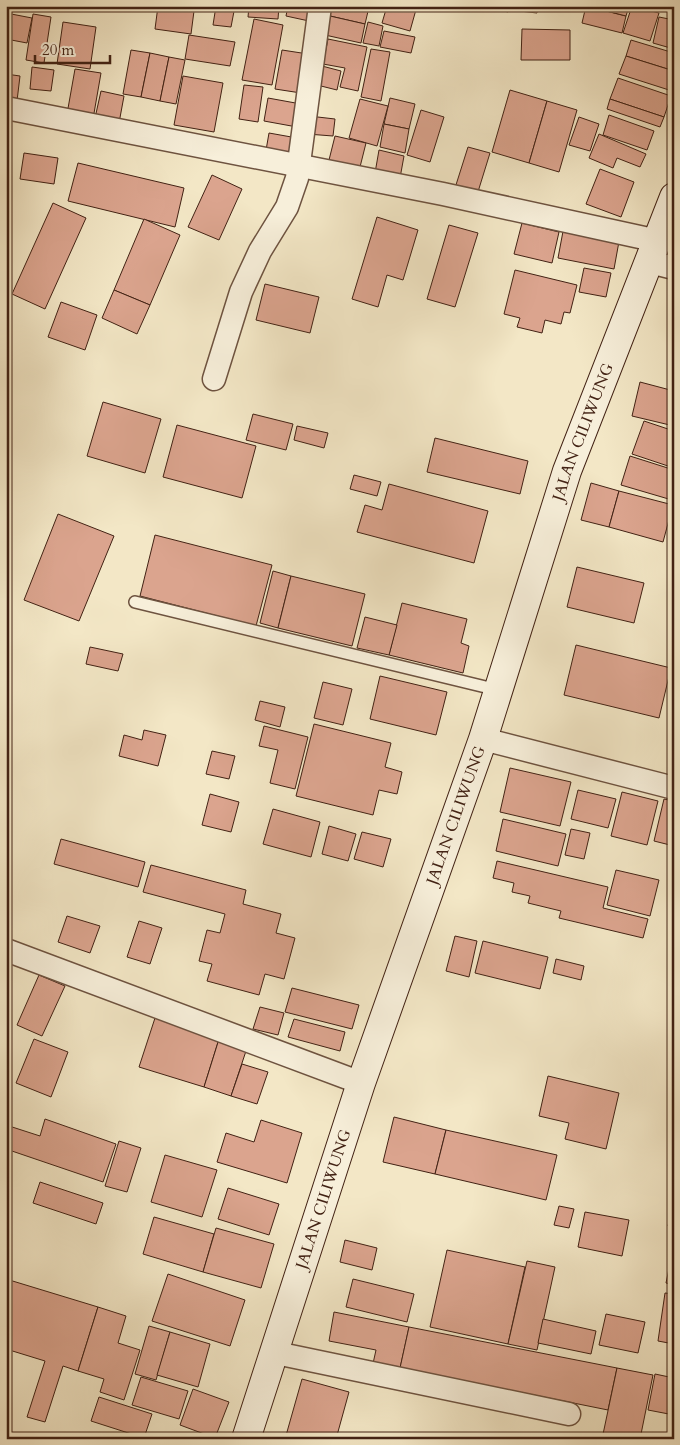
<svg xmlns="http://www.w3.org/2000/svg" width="680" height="1445" viewBox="0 0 680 1445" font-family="Cardo,serif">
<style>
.building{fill:#dba48e;stroke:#422214}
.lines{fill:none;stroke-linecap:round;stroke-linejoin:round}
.service-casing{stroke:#6e5340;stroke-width:14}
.minor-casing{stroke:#6e5340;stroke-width:25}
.secondary-casing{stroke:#422214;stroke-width:30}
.service{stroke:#f7efda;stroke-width:11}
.minor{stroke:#f7efda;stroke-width:22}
.secondary{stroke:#f7efda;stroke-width:28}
.labels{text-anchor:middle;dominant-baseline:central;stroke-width:4.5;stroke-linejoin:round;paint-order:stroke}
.street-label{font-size:16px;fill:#422214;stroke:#f7efda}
</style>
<rect width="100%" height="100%" fill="#f3e7c6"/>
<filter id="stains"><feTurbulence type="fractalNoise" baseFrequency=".004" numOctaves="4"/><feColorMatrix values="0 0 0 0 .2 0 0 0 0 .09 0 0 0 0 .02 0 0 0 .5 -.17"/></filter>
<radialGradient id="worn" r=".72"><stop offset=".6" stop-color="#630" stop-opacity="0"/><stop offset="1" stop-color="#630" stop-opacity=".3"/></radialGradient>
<g class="building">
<polygon points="158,6 194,11 191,34 155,29"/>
<polygon points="216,6 235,6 231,27 213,25"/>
<polygon points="249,6 279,6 278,19 248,17"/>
<polygon points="288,6 312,6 309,21 286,16"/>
<polygon points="332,6 369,7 365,24 330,16"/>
<polygon points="387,6 417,6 410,31 382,23"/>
<polygon points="483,6 509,6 508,12"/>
<polygon points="511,6 538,6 537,13 511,10"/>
<polygon points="586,6 626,16 622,33 582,23"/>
<polygon points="587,6 629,6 626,16"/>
<polygon points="632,6 659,13 650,41 623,33"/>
<polygon points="6,13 32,18 27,43 6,39"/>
<polygon points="33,14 51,17 44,63 26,60"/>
<polygon points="330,16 365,24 361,43 325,35"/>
<polygon points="659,17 674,20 674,49 653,43"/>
<polygon points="254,19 283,25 272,85 242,80"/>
<polygon points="63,22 96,27 90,69 57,64"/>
<polygon points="368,22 383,26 379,46 363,43"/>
<polygon points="522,29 570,30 570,60 521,60"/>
<polygon points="384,31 415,37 411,53 380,47"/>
<polygon points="189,35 235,42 230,66 185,59"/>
<polygon points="328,39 367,47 358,91 340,87 345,68 323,64"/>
<polygon points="631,40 674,53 674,71 626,56"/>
<polygon points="371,49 390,52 381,101 361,97"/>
<polygon points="131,50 150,53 141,97 123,94"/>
<polygon points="282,50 308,54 301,93 275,89"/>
<polygon points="150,53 169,57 160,101 141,97"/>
<polygon points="626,56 674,71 669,90 619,74"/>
<polygon points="169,57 185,60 176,104 160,101"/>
<polygon points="322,66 341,71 337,90 317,85"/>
<polygon points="32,67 54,70 51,91 30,89"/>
<polygon points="75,69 101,73 93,119 67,114"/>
<polygon points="6,74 20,76 17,101 6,100"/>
<polygon points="183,76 223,83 214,132 174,125"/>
<polygon points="618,78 671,96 664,117 610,99"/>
<polygon points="244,85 263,87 258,122 239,119"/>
<polygon points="510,90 547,101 529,163 492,152"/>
<polygon points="101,91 124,96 119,123 95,118"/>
<polygon points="268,98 301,104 297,127 264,121"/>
<polygon points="390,98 415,104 409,129 384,124"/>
<polygon points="360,99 388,106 377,146 349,138"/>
<polygon points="610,99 664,117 660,127 607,109"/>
<polygon points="547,101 577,110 559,172 529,163"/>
<polygon points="421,110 444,117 430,162 407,155"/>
<polygon points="609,115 654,131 647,150 603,135"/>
<polygon points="309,116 335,119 333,136 307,134"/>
<polygon points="579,117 599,124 590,151 569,145"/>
<polygon points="384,124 409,129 405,153 380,147"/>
<polygon points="269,133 297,138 293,161 265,156"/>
<polygon points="599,134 646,154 640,167 617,158 613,168 589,158"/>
<polygon points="335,136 366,143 358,175 327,168"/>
<polygon points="468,147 490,153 477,195 455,188"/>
<polygon points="379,150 404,156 400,178 375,173"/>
<polygon points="24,153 58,158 54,184 20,179"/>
<polygon points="78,163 184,188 175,227 68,201"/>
<polygon points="600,169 634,182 621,217 586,204"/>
<polygon points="212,175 242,189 219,240 188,227"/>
<polygon points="53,203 86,218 45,309 12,294"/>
<polygon points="377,217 418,230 403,280 387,275 378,307 352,299"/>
<polygon points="144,219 180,235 150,305 114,290"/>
<polygon points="522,223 559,232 552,263 514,254"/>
<polygon points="449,225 478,233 455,307 427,299"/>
<polygon points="564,226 620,236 614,269 558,258"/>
<polygon points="584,268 611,273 606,297 579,292"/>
<polygon points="515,270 577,285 570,313 564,312 561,324 545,320 542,333 517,327 520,318 504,314"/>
<polygon points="265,284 319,297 310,333 256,320"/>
<polygon points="114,290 150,305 137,334 102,318"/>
<polygon points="61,302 97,315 85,350 48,337"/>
<polygon points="640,382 674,391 674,426 632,416"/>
<polygon points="103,402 161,419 145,473 87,456"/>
<polygon points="253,414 293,424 286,450 246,440"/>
<polygon points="644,421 674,431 674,468 632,454"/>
<polygon points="177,425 256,446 242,498 163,477"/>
<polygon points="297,426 328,433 324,448 294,440"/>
<polygon points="435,438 528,461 520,494 427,472"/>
<polygon points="630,456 674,470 672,500 621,485"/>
<polygon points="354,475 381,482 377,496 350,489"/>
<polygon points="591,483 619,491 609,527 581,520"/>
<polygon points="389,484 488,511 474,563 357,532 365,505 382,510"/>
<polygon points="619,491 673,505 663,542 609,527"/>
<polygon points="58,514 114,536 79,621 24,600"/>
<polygon points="155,535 272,565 256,626 140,596"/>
<polygon points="577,567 644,583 634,623 567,607"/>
<polygon points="273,571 291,576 278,628 260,623"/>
<polygon points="291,576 365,594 352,646 278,628"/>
<polygon points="402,603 467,619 461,643 469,646 463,673 389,655"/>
<polygon points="365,617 397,625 389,655 357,648"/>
<polygon points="576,645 671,668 659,718 564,695"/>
<polygon points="90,647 123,654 118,671 86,664"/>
<polygon points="380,676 447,692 436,735 370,719"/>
<polygon points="323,682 352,689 343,725 314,718"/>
<polygon points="260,701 285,707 280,727 255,720"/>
<polygon points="314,724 391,743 385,767 402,772 397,794 379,790 373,815 296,796"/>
<polygon points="264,726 308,737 295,789 270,783 278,750 259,746"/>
<polygon points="144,730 166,735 158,766 119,756 124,735 142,740"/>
<polygon points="212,751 235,756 229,779 206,774"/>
<polygon points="510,768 571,782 560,826 500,812"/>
<polygon points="578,790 616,799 608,828 571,819"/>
<polygon points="622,792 658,801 647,845 611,836"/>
<polygon points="210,794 239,802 231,832 202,825"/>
<polygon points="664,799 674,801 674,846 654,841"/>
<polygon points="273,809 320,822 311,857 263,844"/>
<polygon points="503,819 566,834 558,866 496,851"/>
<polygon points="329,826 356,834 348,861 322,854"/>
<polygon points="571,829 590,833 584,859 565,855"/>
<polygon points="362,832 391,839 383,867 354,859"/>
<polygon points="61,839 145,862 138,887 54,864"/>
<polygon points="497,861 608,887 603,908 648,919 643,938 559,918 561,911 528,903 530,896 512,892 514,883 493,878"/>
<polygon points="151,865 246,890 243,904 281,914 276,933 295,938 284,979 265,974 259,995 207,981 212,964 199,961 207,930 220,933 225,914 143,892"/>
<polygon points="616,870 659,880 650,916 607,905"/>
<polygon points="67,916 100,926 90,953 58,942"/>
<polygon points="139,921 162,928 150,964 127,957"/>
<polygon points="455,936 477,941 469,977 446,971"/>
<polygon points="483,941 548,957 540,989 475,973"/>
<polygon points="556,959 584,966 581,980 553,973"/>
<polygon points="39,975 65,986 42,1036 17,1025"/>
<polygon points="292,988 359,1005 352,1029 285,1012"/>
<polygon points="260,1007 284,1013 278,1035 253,1029"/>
<polygon points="155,1018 219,1039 204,1087 139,1067"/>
<polygon points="294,1019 345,1032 340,1051 288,1037"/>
<polygon points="34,1039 68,1052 51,1097 16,1083"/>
<polygon points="219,1039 247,1048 231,1096 204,1087"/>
<polygon points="242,1064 268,1072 257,1104 231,1096"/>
<polygon points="548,1076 619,1093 606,1149 565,1139 569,1123 539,1116"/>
<polygon points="394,1117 446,1130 435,1174 383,1162"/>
<polygon points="45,1119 116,1144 103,1182 6,1149 6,1125 40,1136"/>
<polygon points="261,1120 302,1133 287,1183 217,1162 226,1133 254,1142"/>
<polygon points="446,1130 557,1155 546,1200 435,1174"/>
<polygon points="119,1141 141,1148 127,1192 105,1186"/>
<polygon points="165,1155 217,1170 202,1217 151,1202"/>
<polygon points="40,1182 103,1203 96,1224 33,1203"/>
<polygon points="228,1188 279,1204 269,1235 218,1219"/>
<polygon points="672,1205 674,1205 674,1227 668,1226"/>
<polygon points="559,1206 574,1209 569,1228 554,1225"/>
<polygon points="585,1212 629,1220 622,1256 578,1247"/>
<polygon points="154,1217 214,1234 203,1272 143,1254"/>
<polygon points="216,1228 274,1244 261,1288 203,1272"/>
<polygon points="345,1240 377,1248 372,1270 340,1262"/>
<polygon points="447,1250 525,1267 508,1344 430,1327"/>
<polygon points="671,1259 674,1259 674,1285 666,1283"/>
<polygon points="527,1261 555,1267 537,1350 508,1344"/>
<polygon points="168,1274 245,1300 230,1346 152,1321"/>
<polygon points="6,1279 98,1307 78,1371 63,1366 45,1422 27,1417 45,1361 6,1349"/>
<polygon points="353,1279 414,1294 407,1322 346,1307"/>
<polygon points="665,1293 674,1294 674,1344 658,1341"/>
<polygon points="98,1307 126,1316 118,1343 140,1350 124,1400 100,1392 104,1379 78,1371"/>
<polygon points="334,1312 409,1327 399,1373 372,1368 376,1350 329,1341"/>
<polygon points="606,1314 645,1322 638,1353 599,1345"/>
<polygon points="543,1319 596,1331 591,1354 538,1343"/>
<polygon points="149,1326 170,1332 156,1380 135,1374"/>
<polygon points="409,1327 617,1368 608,1410 400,1368"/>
<polygon points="170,1332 210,1344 198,1387 157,1375"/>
<polygon points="617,1368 653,1375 640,1439 602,1439"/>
<polygon points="655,1374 674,1378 674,1415 648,1410"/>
<polygon points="141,1377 188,1391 179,1419 132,1405"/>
<polygon points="302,1379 349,1392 336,1439 285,1439"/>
<polygon points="193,1389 229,1402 215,1438 180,1425"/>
<polygon points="99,1397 152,1414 144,1438 91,1421"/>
</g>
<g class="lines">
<defs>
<polyline id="service" points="135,602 498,690"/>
<g id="minor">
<polyline points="6,108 443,194 658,241"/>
<polyline points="650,262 674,268"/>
<polyline points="214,379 241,292 260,251 287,207 297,178 320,6"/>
<polyline points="483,739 674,788"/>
<polyline points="6,950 361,1083"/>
<polyline points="276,1353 569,1414"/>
</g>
<g id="secondary">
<path id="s1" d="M 246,1439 L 361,1083 L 483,739 L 567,471 L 674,197"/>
</g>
</defs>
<use href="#service" class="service-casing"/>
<use href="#minor" class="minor-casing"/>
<use href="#secondary" class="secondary-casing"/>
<use href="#service" class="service"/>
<use href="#minor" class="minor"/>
<use href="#secondary" class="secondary"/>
</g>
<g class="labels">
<g class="street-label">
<text stroke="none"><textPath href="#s1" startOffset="1062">JALAN CILIWUNG</textPath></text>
<text stroke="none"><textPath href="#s1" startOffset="658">JALAN CILIWUNG</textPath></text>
<text stroke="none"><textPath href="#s1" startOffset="252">JALAN CILIWUNG</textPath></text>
</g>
</g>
<rect width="680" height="1445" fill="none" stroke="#f3e7c6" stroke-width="25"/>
<rect x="8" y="8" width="665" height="1430" fill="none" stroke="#422214" stroke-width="2.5"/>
<rect x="12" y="12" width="655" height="1420" fill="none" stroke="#422214"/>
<path d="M35 55v8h75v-8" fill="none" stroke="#422214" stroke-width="2.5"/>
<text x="42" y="55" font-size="15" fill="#422214" stroke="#f7efda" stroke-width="4" paint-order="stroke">20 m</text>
<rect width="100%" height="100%" filter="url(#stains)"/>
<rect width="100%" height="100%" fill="url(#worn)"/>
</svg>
